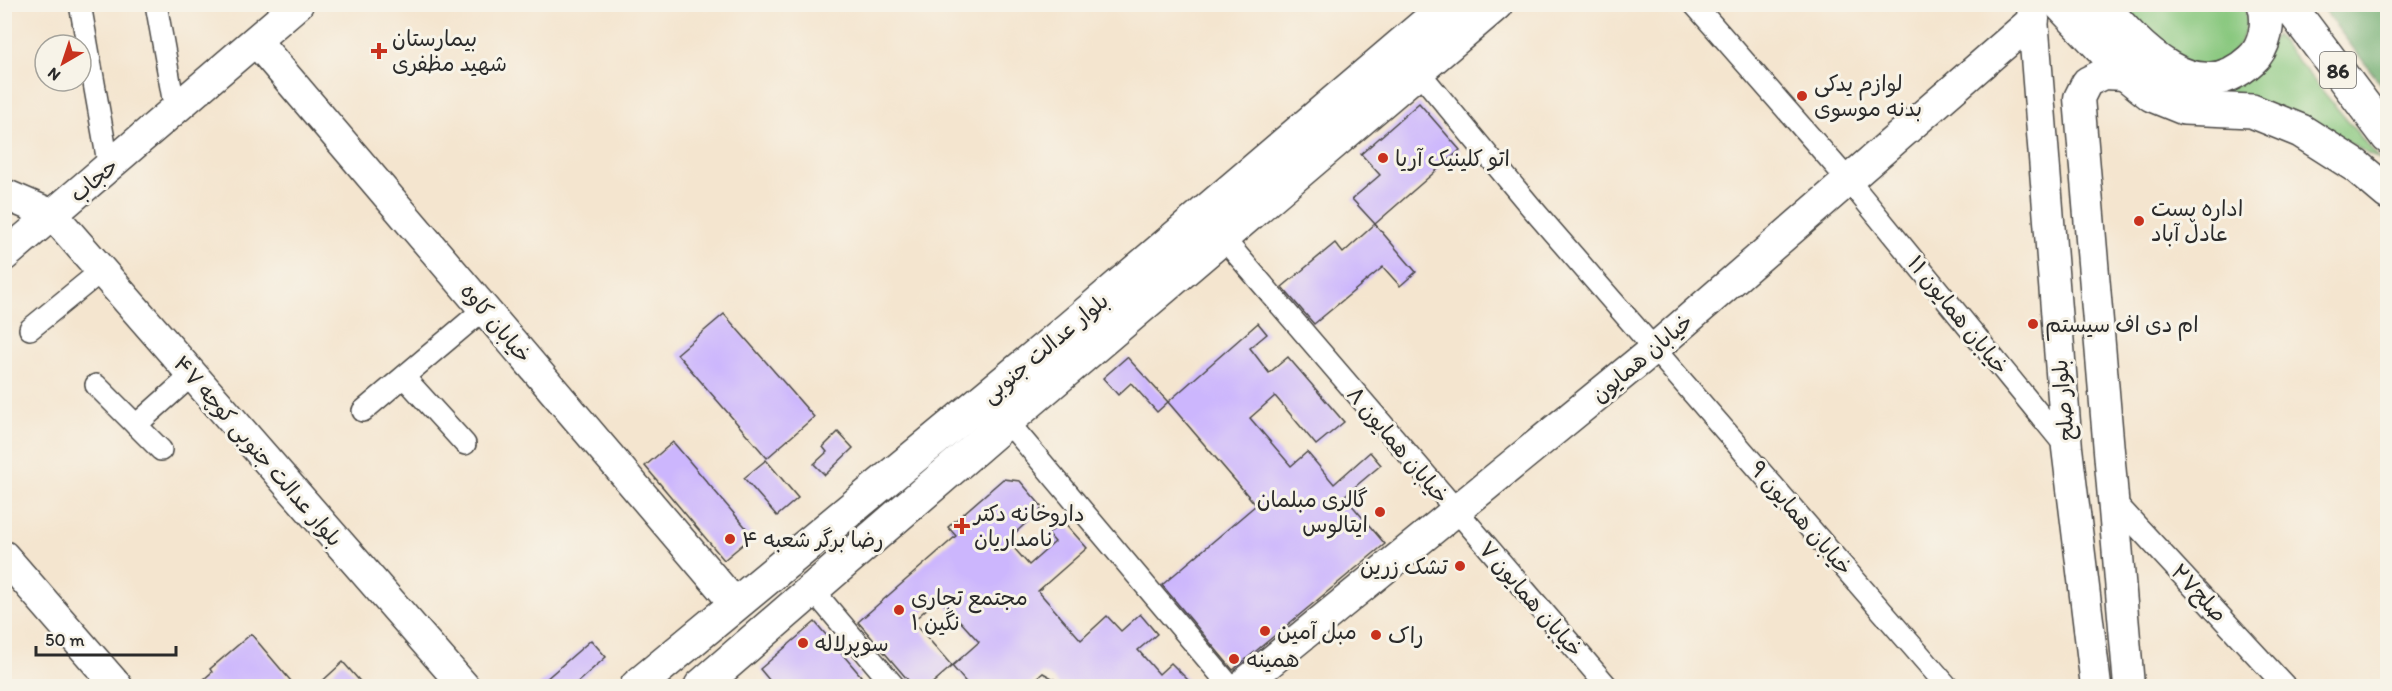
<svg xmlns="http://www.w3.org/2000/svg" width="2392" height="691" viewBox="0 0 2392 691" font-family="Itim,'Playpen Sans Arabic',sans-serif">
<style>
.green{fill:#89c87f;stroke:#5a7a55;stroke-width:1.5}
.forest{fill:#6eac6e;stroke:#4c6c4c;stroke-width:1.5}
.building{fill:#ccb6fd;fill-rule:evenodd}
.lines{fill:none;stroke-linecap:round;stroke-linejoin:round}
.street-casing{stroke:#494744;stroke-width:24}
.secondary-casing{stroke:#494744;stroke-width:33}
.primary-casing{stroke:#494744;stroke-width:36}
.highway-casing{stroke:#494744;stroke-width:36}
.street{stroke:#fff;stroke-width:21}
.secondary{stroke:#fff;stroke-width:30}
.primary{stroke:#fff;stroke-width:33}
.highway{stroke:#fff;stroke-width:33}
.poi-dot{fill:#c8321e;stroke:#f7f3e8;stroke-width:2}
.labels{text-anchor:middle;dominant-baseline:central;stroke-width:6;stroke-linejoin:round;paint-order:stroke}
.shield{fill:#f7f3e8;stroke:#686764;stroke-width:1.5}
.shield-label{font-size:21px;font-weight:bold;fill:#2b2b2b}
.poi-label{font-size:22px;fill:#2b2b2b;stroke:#f7f3e8;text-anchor:start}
.street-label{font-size:22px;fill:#2b2b2b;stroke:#f7f3e8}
</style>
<rect width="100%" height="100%" fill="#f7f3e8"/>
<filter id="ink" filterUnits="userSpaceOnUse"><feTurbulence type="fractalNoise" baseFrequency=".0167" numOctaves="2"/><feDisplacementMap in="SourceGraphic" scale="12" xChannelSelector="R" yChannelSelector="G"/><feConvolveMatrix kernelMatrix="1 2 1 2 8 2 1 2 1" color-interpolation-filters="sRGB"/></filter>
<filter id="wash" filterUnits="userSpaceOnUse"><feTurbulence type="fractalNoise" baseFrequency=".008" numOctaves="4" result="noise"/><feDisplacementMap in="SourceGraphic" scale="24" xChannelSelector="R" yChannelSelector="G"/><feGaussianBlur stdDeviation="1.35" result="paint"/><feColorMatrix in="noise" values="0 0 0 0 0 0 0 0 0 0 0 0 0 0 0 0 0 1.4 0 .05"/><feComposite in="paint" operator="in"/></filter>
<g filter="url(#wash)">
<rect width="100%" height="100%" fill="#f4e5cf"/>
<g class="green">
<polygon points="2079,5 2085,5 2143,70 2180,94 2226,89 2260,61 2276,35 2380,160 2324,130 2268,107 2215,98 2180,100 2152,86"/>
<path d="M 2118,5 L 2245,5 C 2248,25 2246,40 2230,55 C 2188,92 2146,33 2118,5 Z"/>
</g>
<polygon class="forest" points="2320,5 2387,5 2387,92"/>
<g id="blocks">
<g class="building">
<polygon points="1419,103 1460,150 1375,224 1416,272 1400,286 1383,267 1314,324 1282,287 1335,243 1343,253 1375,224 1352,199 1380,175 1361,154"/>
<polygon points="724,314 814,417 767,458 677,354"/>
<polygon points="1258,323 1267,334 1250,348 1269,373 1288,357 1344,422 1316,445 1275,396 1250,418 1291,466 1307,452 1334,484 1370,452 1381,465 1344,496 1385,544 1233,670 1162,585 1256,505 1168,402"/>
<polygon points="1127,357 1168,402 1157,412 1131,383 1118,395 1103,378"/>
<polygon points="838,432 853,448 825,475 814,464 827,452 823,447"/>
<polygon points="673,442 753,536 724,560 645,466"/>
<polygon points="766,460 798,498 777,516 744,478"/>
<path d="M 1003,479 L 1020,481 L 1043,508 L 1007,540 L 1029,565 L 1055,542 L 1048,534 L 1063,521 L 1087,548 L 1038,591 L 1081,640 L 1107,616 L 1121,631 L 1140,614 L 1157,634 L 1138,650 L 1159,674 L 1171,663 L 1195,687 L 1060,687 L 1054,679 L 1043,673 L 1027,687 L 970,687 L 952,666 L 928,687 L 914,687 L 858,622 L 956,536 L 948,527 ZM 939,598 L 979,642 L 952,666 L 913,621 Z"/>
<polygon points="815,622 861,676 849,687 775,687 760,669"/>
<polygon points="251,634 296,687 195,687 212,672 210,669"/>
<polygon points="591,640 606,657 572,687 537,687"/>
<polygon points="343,662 365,687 316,687"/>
</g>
</g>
</g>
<g filter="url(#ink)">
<use href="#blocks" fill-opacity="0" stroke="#494744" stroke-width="1.5"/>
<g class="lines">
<defs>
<g id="street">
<polyline points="80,4 109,168"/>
<polyline points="156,4 175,110"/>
<polyline points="1694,4 1849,181 2067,448"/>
<polyline points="1418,71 1531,207 1947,686"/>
<polyline points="1222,237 1607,686"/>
<polyline points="30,329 101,271"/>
<polyline points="404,377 465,444"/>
<polyline points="96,385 161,450"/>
<polyline points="363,411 484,309"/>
<polyline points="1007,421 1230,686"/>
<polyline points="136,425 192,375"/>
<polyline points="2112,499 2285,686"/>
<polyline points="812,589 894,686"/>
</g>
<g id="secondary">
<polyline points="2032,6 2067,448 2096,686"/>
<polyline points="256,41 735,604"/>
<polyline points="2127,75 2103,74 2087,82 2079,98 2129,686"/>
<polyline points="4,194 53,215 464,686"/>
<polyline points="4,256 298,4"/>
<polyline points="4,556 117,686"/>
<polyline points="1241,686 1654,349 2034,19"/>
</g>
<g id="primary">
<polyline points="637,686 1060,336 1449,4"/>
<polyline points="701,686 1007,421 1496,4"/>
</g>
<g id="highway">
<polyline points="2060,4 2127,75 2152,95 2184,108 2252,111 2301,131 2356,166 2388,193"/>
<path d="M 2101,4 C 2138,47 2195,112 2251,60 C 2265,48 2270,22 2264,4"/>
<polyline points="2288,4 2388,137"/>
</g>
</defs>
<use href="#street" class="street-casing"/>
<use href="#secondary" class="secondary-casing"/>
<use href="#primary" class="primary-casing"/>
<use href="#highway" class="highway-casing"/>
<use href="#street" class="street"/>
<use href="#secondary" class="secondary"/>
<use href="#primary" class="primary"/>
<use href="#highway" class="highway"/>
</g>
</g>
<g class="poi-dot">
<path d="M376 42h6v6h6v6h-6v6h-6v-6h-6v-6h6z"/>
<circle cx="1802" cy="96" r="6"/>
<circle cx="1383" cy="158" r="6"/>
<circle cx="2139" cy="221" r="6"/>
<circle cx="2033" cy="324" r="6"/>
<circle cx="1380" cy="512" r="6"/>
<path d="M959 517h6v6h6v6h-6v6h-6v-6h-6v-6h6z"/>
<circle cx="730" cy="539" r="6"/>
<circle cx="1460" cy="566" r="6"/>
<circle cx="899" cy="610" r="6"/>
<circle cx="1265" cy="631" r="6"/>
<circle cx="1376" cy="635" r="6"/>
<circle cx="803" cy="643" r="6"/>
<circle cx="1234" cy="659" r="6"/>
</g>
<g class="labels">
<rect class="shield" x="2320" y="52" width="36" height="36" rx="4.5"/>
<g class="shield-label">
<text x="2338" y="70">86</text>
</g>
<g class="poi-label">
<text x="392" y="38">بیمارستان<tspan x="392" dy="25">شهید مظفری</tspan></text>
<text x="1814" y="83">لوازم یدکی<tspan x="1814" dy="25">بدنه موسوی</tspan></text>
<text x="1395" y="158">اتو کلینیک آریا</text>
<text x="2151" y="208">اداره پست<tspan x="2151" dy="25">عادل آباد</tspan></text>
<text x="2045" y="324">ام دی اف سیستم</text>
<text x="1368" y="499" text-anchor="end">گالری مبلمان<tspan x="1368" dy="25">ایتالوس</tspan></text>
<text x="974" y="513">داروخانه دکتر<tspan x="974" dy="25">نامداریان</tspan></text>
<text x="742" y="539">رضا برگر شعبه ۴</text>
<text x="1448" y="566" text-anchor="end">تشک زرین</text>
<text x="911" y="597">مجتمع تجاری<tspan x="911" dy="25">نگین ۱</tspan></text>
<text x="1277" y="631">مبل آمین</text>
<text x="1388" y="635">راک</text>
<text x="815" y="643">سوپرلاله</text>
<text x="1246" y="659">همینه</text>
</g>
<g class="street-label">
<text transform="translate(94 180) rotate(-40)">حجاب</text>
<text transform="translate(1958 315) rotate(51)">خیابان همایون ۱۱</text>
<text transform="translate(496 323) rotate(50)">خیابان کاوه</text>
<text transform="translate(1045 348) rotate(-40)">بلوار عدالت جنوبی</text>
<text transform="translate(1642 358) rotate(-40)">خیابان همایون</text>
<text transform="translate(2063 400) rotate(-95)">بلوار صلح</text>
<text transform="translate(1398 445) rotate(50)">خیابان همایون ۸</text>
<text transform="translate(258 451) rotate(49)">بلوار عدالت جنوبی کوچه ۴۷</text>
<text transform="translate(1801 518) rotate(49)">خیابان همایون ۹</text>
<text transform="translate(2199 593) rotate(47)">صلح۲۷</text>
<text transform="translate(1531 599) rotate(49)">خیابان همایون ۷</text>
</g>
</g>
<rect width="2392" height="691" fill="none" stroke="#f7f3e8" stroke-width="24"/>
<g transform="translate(63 63) rotate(219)"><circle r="28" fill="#f7f3e8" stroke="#a5a39c" stroke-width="1.5"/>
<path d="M0-4.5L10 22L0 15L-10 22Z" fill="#c8321e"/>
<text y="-9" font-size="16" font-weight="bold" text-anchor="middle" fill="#2b2b2b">N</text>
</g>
<path d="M36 646v9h140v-9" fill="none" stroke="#2b2b2b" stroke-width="3"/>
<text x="45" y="646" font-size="18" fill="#2b2b2b" stroke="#f7f3e8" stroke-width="4.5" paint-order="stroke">50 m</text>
</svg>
